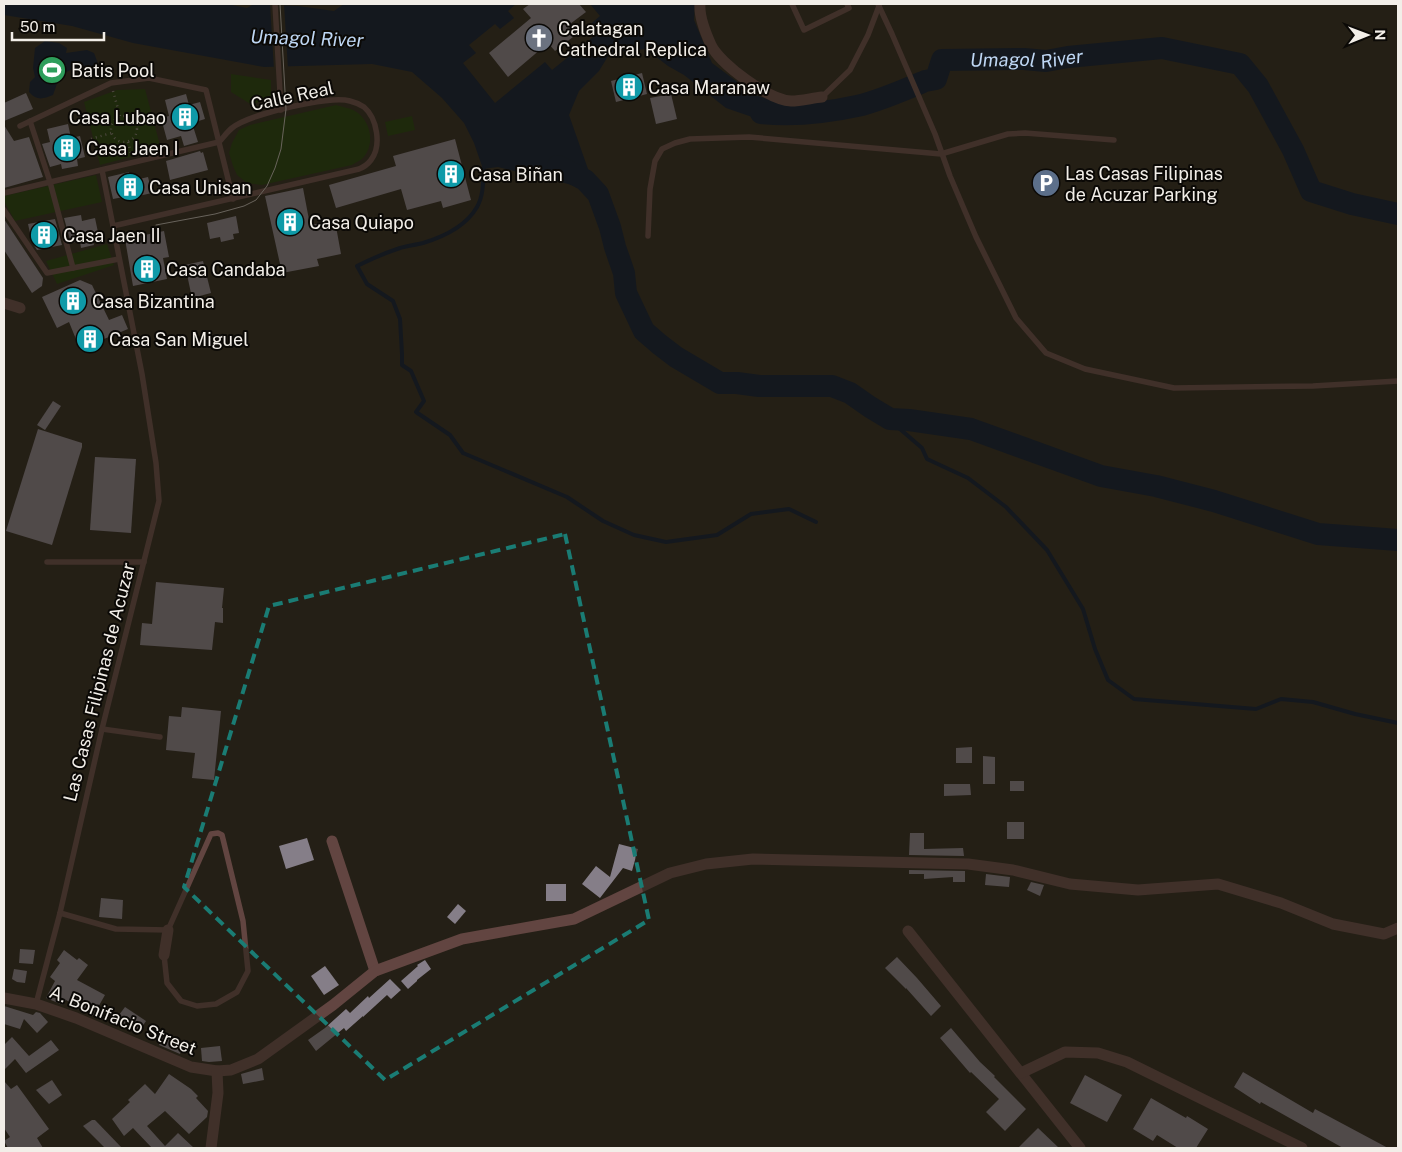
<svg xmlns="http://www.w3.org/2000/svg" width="1402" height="1152" viewBox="0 0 1402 1152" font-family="'Public Sans',sans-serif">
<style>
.green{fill:#183601}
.water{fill:#011128}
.pier{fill:#241f16}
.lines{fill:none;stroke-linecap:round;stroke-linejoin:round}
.stream{stroke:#011128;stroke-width:4}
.river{stroke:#011128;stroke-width:22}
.building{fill:#857e88}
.path{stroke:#7d7870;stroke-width:2.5;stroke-dasharray:1 4;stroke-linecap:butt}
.lane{stroke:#624541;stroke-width:5.5}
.street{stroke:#624541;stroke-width:11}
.tram{stroke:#bab6af;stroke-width:1}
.marked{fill:none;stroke:#1a7c74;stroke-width:4;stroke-dasharray:10 6;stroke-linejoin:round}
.labels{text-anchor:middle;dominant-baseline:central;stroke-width:4;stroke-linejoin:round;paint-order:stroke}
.poi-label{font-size:18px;fill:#f2eee8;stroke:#0b0906;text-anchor:start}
.street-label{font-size:18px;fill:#f2eee8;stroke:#0b0906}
.water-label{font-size:19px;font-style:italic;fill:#bed6f3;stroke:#0b0906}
</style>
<rect width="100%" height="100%" fill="#241f16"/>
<g class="green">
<polygon points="231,74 271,80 271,96 252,105 231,92"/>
<polygon points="145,89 161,149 100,165 84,102 117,90"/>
<path d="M 336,105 C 342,107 350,108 355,111 C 371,120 376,145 362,159 C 359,161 355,163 352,165 L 262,185 L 247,183 L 237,175 L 233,166 L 229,153 L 232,143 L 239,130 L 250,125 Z"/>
<polygon points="412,116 415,130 388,136 385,122"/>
<polygon points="96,175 102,202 15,221 4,201 4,196"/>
<polygon points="107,244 114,265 57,284 46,261"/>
</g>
<g class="water">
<polygon points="4,4 227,4 247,8 254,4 298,6 334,11 344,4 516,4 508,11 514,18 500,29 495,24 469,45 476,53 463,63 495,103 545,62 552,70 593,37 586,28 600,16 590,4 695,4 694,20 712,63 755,95 791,106 791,119 771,121 761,120 726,108 684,75 668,66 646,49 610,53 599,71 579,91 569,115 588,169 585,180 585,188 498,167 483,169 474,143 464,123 442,98 412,72 372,64 264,67 133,43 72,26 4,15"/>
<path d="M 45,41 L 59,43 L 67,48 L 66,53 L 87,50 L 94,53 L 99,66 C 91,80 87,68 76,69 C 71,69 65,73 60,75 L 53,95 C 43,99 37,101 29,92 L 30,82 L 35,77 L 33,68 L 35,48 Z"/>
</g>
<polygon class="pier" points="270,4 284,4 288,69 274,70"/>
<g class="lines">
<g class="stream">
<path d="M 484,166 C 483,179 484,195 477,207 C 466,226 443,237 423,243 C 415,245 407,246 400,248 C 385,253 371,259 357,266 L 367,284 L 393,301 L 400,319 L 402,354 L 402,365 L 411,371 L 424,401 L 416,412 L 450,435 L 463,453 L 567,497 L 603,521 L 634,535 L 666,542 L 717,535 L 751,514 L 789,509 L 816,522"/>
<polyline points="890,419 900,429 922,448 927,459 968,478 1006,507 1047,550 1083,609 1095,649 1108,680 1134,699 1256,709 1281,699 1313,702 1355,714 1398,723"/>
</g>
<g class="river">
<path id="s1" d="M 761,113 C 793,116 825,113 857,106 C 879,101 904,90 925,81 L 936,79 L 942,60 L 1024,59 L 1046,61 L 1068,57 L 1162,48 L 1240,64 L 1258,86 L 1293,150 L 1311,191 L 1352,204 L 1398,214"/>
<polyline points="558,166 585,180 598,194 610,227 615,247 624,273 626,293 644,331 659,344 676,357 720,383 737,383 759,386 832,386 850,393 870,407 890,419 909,420 971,429 1101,476 1156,486 1214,501 1318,534 1398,540"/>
</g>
</g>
<g class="building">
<polygon points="530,4 579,4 586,12 570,24 578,33 555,51 548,43 508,77 489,53 531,18 523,9"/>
<polygon points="642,73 647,94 616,102 611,81"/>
<polygon points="26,93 33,109 4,121 4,103"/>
<polygon points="186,94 189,105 200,102 205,119 192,123 198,142 184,146 181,136 167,140 161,118 169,116 165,100"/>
<polygon points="671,94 677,119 656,124 650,98"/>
<polygon points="68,124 71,138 80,136 85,157 77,159 78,166 62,169 61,164 50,167 42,144 50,142 47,129"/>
<polygon points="4,125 14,141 29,137 43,177 4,188"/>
<polygon points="455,139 471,200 443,208 441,201 407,210 401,189 336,208 329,185 396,166 393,156"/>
<polygon points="200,151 201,153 203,152 208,170 170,180 166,161"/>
<polygon points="129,172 131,181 148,177 152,193 134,197 134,195 113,199 108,177"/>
<polygon points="303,188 310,225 335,221 341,254 317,259 319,266 282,273 265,196"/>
<polygon points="81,215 82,221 95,218 99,237 92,239 94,245 81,248 80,241 71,243 64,218"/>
<polygon points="236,216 239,233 233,234 234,239 221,242 220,237 210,239 207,223"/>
<polygon points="4,219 43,278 42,286 32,293 4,250"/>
<polygon points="55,219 62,245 37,250 32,242 28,224"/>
<polygon points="164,231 169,257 163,258 167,279 133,286 125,239"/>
<polygon points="203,261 211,293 192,298 185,265"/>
<polygon points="80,280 92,285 109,320 122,315 128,329 80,349 69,322 57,328 42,297"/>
<polygon points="53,401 61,406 45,430 37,425"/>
<polygon points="38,429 82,443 82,447 52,545 6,531"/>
<polygon points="95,457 136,459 131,533 90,530"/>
<polygon points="156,582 224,588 222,608 223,608 223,623 215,622 212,650 140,645 142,623 152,624"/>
<polygon points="182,707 221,711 214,780 192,778 195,753 166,750 169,716 181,717"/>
<polygon points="972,747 972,763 956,763 956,748"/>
<polygon points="983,756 995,757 995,784 983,784"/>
<rect x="1010" y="781" width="14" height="10"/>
<polygon points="944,784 970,784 971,795 944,796"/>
<rect x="1007" y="822" width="17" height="17"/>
<polygon points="910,833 924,833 924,849 963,848 964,856 909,855"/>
<polygon points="307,838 314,860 286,869 279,846"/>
<polygon points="619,844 638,849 632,871 623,868 600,898 582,884 596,866 610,877"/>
<polygon points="909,870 965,871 965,882 953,882 953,877 924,879 924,874 909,874"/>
<polygon points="986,874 1010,877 1009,887 985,885"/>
<polygon points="1031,882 1044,885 1040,896 1027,890"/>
<rect x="546" y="884" width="20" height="17"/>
<polygon points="101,898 123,900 122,919 99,917"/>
<polygon points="458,904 466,911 455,924 447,917"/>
<polygon points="20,949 35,950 33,964 19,963"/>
<polygon points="64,950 77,960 79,958 88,965 77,980 105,995 93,1016 66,1000 63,1005 46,998 55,981 50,977 60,963 57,960"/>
<polygon points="897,957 917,978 941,1006 931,1016 906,988 906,989 885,968"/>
<polygon points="425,960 431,969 417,980 417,981 408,989 401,981 418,966 417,965"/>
<polygon points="325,966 339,985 324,995 311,976"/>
<polygon points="14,969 27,971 25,983 17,982 12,979"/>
<polygon points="390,979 401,990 391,999 387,995 363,1017 363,1016 346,1031 344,1028 316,1051 308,1040 325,1028 346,1009 350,1013 368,996 369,998"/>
<polygon points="4,1006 33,1015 36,1012 40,1013 48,1022 37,1033 24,1019 20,1029 4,1024"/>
<polygon points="125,1007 146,1021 137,1034 116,1019"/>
<polygon points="951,1028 980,1062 995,1076 994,1077 1026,1109 1005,1131 986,1112 999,1099 971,1072 970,1073 940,1038"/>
<polygon points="164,1035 184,1044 180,1054 159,1045"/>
<polygon points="12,1037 29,1056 51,1040 59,1050 26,1073 15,1059 4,1070 4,1045"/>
<polygon points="220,1046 222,1061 209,1062 202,1061 201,1048"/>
<polygon points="262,1068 264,1080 243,1084 241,1074"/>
<polygon points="1243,1072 1313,1113 1315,1109 1388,1148 1343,1148 1261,1102 1260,1104 1234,1087"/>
<polygon points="169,1074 191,1089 198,1096 196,1098 208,1111 207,1117 189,1134 165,1111 147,1126 165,1146 178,1133 194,1148 152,1148 133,1128 124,1136 112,1119 130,1102 128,1100 145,1084 155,1094"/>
<polygon points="1085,1075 1122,1095 1107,1122 1070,1103"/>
<polygon points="52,1080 62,1095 49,1104 36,1090"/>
<polygon points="4,1081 11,1089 17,1085 49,1129 37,1138 43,1148 8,1148 4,1141 10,1137 4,1128"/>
<polygon points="1151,1098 1186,1118 1187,1116 1208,1129 1196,1148 1178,1148 1157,1135 1153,1141 1133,1129"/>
<polygon points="92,1120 95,1120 122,1148 105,1148 83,1126"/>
<polygon points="1038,1128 1059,1148 1018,1148"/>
</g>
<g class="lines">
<g class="path">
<polyline points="113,91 120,116"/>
<circle cx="124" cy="129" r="13"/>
<polyline points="137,125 155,120"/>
<polyline points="91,139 111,133"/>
<polyline points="128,142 131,154"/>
</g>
<g class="lane">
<polyline points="275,4 281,110"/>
<polyline points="792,4 804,30 849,8 847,4"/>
<polyline points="878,4 892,34 935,134 950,176 976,237 1016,318 1046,353 1085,369 1174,388 1313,386 1398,381"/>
<polyline points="822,97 850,70 868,35 879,6"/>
<polyline points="30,121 50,182 73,268"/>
<polyline points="20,126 111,83 149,78 206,90 233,199"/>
<path d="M 4,193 L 219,142 C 223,138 227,132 232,128 C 250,114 329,95 350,101 C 354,102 361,105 364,107 C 377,118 382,146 371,160 C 368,164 364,167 359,169 L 113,226"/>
<polyline points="4,210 47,273 119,259"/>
<polyline points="648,236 650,189 655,161 662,149 675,143 690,139 749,137 941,154 1008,134 1025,133 1114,140"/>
<polyline points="47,562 144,562"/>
<polyline points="102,729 160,737"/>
<polyline points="60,913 116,929 168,930 211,834 218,833 222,835 243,921 248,971 237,992 216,1004 197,1006 181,1001 167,983 164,955"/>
<polyline points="36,1004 60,913 102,729 159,501 156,463 142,374 102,170"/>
</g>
<g class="street">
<path d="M 700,4 C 699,15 706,34 711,45 C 720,64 769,100 791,101 C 801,101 812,98 822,97"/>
<polyline points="4,303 20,308"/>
<polyline points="332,841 375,971"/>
<polyline points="908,931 1080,1148"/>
<polyline points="164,955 168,930"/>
<polyline points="4,998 36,1004 76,1018 191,1067 217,1071 231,1070 258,1059 333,1005 375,971 462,939 574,919 670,873 706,864 753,859 968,864 1013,870 1070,884 1138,890 1218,884 1281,903 1333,924 1384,934 1398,928"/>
<polyline points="1021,1073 1065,1052 1098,1053 1127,1062 1302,1148"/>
<polyline points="211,1148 218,1093 217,1071"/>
</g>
<polyline class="tram" points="156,225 215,214 244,206 256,200 267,186 275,168 281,149 286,109 280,4"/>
</g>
<path d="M0 0H1402V1152H0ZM 565,534 L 649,920 L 385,1080 L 184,887 L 269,606 Z" fill="#241f16" fill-opacity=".55" fill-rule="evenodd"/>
<path class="marked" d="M 565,534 L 649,920 L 385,1080 L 184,887 L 269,606 Z"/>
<defs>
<symbol id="church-disc" viewBox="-11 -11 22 22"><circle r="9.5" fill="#6b7280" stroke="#0b0906"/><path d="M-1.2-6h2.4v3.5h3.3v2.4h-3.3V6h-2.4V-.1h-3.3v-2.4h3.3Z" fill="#fff"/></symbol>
<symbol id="stadium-disc" viewBox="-11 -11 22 22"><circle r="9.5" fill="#2e9e5b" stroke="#0b0906"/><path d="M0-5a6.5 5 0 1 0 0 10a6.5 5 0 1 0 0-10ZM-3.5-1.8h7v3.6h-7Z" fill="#fff"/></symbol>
<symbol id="building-disc" viewBox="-11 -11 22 22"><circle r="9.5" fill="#0f9aa8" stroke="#0b0906"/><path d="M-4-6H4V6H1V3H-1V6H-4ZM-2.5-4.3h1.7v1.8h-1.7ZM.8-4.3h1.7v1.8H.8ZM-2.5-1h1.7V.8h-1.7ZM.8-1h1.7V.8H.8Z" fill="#fff"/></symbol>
<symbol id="parking-disc" viewBox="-11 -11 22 22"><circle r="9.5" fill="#5c6f8a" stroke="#0b0906"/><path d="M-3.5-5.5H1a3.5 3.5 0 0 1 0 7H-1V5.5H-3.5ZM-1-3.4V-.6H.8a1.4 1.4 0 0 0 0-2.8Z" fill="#fff"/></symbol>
</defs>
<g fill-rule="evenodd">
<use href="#church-disc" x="523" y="22" width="32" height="32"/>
<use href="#stadium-disc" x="36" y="54" width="32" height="32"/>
<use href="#building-disc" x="613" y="71" width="32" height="32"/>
<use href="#building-disc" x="169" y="101" width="32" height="32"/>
<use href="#building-disc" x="51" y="132" width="32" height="32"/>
<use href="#building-disc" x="435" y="158" width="32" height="32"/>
<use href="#parking-disc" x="1030" y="167" width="32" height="32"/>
<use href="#building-disc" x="114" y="171" width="32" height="32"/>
<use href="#building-disc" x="274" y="206" width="32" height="32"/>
<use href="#building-disc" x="28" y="219" width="32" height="32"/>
<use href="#building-disc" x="131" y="253" width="32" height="32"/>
<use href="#building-disc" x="57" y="285" width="32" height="32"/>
<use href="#building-disc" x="74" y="323" width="32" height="32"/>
</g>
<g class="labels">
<g class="poi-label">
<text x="558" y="28">Calatagan<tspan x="558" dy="21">Cathedral Replica</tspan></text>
<text x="71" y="70">Batis Pool</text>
<text x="648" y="87">Casa Maranaw</text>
<text x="166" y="117" text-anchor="end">Casa Lubao</text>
<text x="86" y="148">Casa Jaen I</text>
<text x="1065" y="173">Las Casas Filipinas<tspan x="1065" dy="21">de Acuzar Parking</tspan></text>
<text x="470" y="174">Casa Biñan</text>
<text x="149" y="187">Casa Unisan</text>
<text x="309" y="222">Casa Quiapo</text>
<text x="63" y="235">Casa Jaen II</text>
<text x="166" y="269">Casa Candaba</text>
<text x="92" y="301">Casa Bizantina</text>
<text x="109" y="339">Casa San Miguel</text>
</g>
<g class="street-label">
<text transform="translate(292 96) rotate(-12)">Calle Real</text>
<text transform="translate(99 682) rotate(-76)">Las Casas Filipinas de Acuzar</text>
<text transform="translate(123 1020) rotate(22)">A. Bonifacio Street</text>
</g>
<g class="water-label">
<text transform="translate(307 38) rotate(2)">Umagol River</text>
<text stroke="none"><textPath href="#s1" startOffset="285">Umagol River</textPath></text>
</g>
</g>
<rect width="1402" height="1152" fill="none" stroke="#f2eee8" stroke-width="10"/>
<g transform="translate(1367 35) rotate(89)" stroke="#0b0906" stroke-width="4" paint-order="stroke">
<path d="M0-4L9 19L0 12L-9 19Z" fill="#f2eee8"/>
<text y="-8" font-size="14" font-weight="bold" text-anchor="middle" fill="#f2eee8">N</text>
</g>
<path d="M12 32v8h92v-8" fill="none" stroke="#f2eee8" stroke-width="2.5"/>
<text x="20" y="32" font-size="15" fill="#f2eee8" stroke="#0b0906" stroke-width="4" paint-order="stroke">50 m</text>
</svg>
